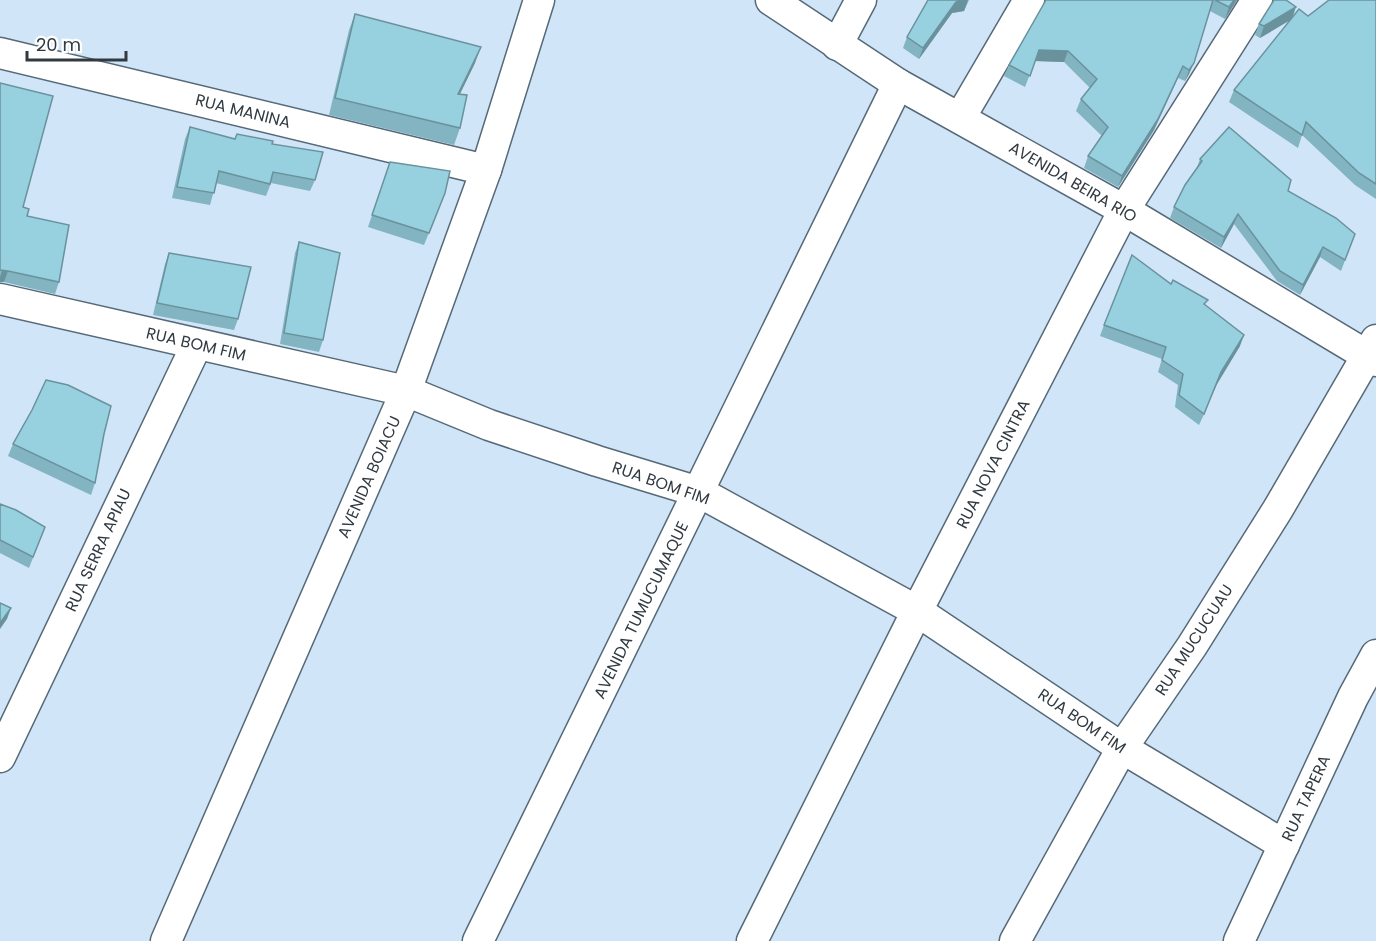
<svg xmlns="http://www.w3.org/2000/svg" width="1376" height="941" viewBox="0 0 1376 941" font-family="Poppins,sans-serif">
<style>
.lines{fill:none;stroke-linecap:round;stroke-linejoin:round}
.street-casing{stroke:#566978;stroke-width:33}
.street{stroke:#fff;stroke-width:30}
.wall{fill:#82b4c1}
.shaded-wall{fill:#6a929d}
.building{fill:#97d1e0;stroke:#6a929d;stroke-width:1.5}
.labels{text-anchor:middle;dominant-baseline:central;stroke-width:4.5;stroke-linejoin:round;paint-order:stroke}
.street-label{font-size:16px;fill:#313a41;stroke:#fff}
</style>
<rect width="100%" height="100%" fill="#d0e5f7"/>
<g class="lines">
<defs>
<g id="street">
<polyline points="771,0 898,84 1124,210 1376,361"/>
<polyline points="837,45 861,0"/>
<polyline points="0,53 486,170"/>
<polyline points="960,118 1029,0"/>
<polyline points="0,299 406,391 489,425 597,461 699,492 917,611 1122,748 1284,845"/>
<polyline points="0,757 197,344"/>
<polyline points="166,941 406,391 486,170 539,0"/>
<polyline points="478,941 898,84"/>
<polyline points="752,941 917,611 1124,210 1257,0"/>
<polyline points="1015,941 1122,748 1192,646 1278,509 1376,340"/>
<polyline points="1239,941 1353,697 1376,655"/>
</g>
</defs>
<use href="#street" class="street-casing"/>
<use href="#street" class="street"/>
</g>
<g class="wall">
<polygon points="928,0 969,0 964,11 952,13 919,59 903,48 907,37"/>
<polygon points="1046,0 1237,0 1225,19 1210,11 1189,74 1185,81 1178,78 1154,130 1118,187 1084,168 1088,156 1102,136 1076,111 1081,99 1090,88 1064,62 1035,61 1025,87 1004,76 1009,65"/>
<polygon points="1376,0 1376,199 1355,185 1302,135 1298,148 1229,102 1234,90 1290,20 1260,38 1255,35 1259,24 1292,17 1308,16"/>
<polygon points="355,14 475,63 460,94 460,128 454,145 329,115 349,30"/>
<polygon points="0,83 23,207 59,282 55,294 4,282 0,282"/>
<polygon points="190,127 235,139 272,144 315,180 310,191 271,183 266,196 216,183 210,205 172,198 185,139"/>
<polygon points="1200,159 1288,191 1355,234 1341,271 1320,257 1300,295 1277,281 1234,224 1221,248 1170,218 1174,207 1196,170"/>
<polygon points="390,162 445,193 424,245 368,227"/>
<polygon points="299,242 323,340 319,352 280,344 295,253"/>
<polygon points="169,253 238,319 234,330 153,315 165,264"/>
<polygon points="1171,284 1206,306 1240,346 1217,384 1199,425 1175,407 1178,385 1158,372 1162,359 1100,336 1104,325"/>
<polygon points="104,434 95,483 91,495 8,456 13,444"/>
<polygon points="0,504 45,527 29,568 0,553"/>
</g>
<g class="shaded-wall">
<polygon points="968,0 964,11 952,13 919,59 923,48 956,2"/>
<polygon points="1234,0 1237,0 1225,19 1229,7"/>
<polygon points="1296,7 1292,19 1260,38 1264,26"/>
<polygon points="481,47 475,63 452,110 458,94"/>
<polygon points="1039,50 1068,51 1064,62 1035,61"/>
<polygon points="1194,63 1189,74 1185,81 1189,70"/>
<polygon points="1183,66 1178,78 1154,130 1118,187 1122,176"/>
<polygon points="1238,214 1234,224 1221,248 1224,237"/>
<polygon points="1323,247 1320,257 1300,295 1303,285"/>
<polygon points="2,271 8,271 4,282 0,282 0,277"/>
<polygon points="1244,335 1240,346 1217,384 1199,425 1221,372"/>
<polygon points="11,608 7,619 0,629 0,623"/>
</g>
<g class="building">
<polygon points="928,0 967,0 956,2 923,48 907,37"/>
<polygon points="1046,0 1213,0 1194,63 1189,70 1183,66 1158,119 1122,176 1088,156 1108,127 1081,99 1097,79 1068,51 1039,50 1030,76 1009,65"/>
<polygon points="1215,0 1234,0 1229,7"/>
<polygon points="1274,0 1286,0 1296,7 1264,26 1259,24"/>
<polygon points="1329,0 1376,0 1376,184 1359,173 1306,122 1302,135 1234,90 1299,9 1308,16"/>
<polygon points="355,14 481,47 458,94 467,95 460,128 335,98"/>
<polygon points="0,83 53,96 23,207 29,209 27,216 69,225 59,282 8,271 0,270"/>
<polygon points="190,127 235,139 237,134 273,141 272,144 323,152 315,180 273,172 270,184 219,171 214,193 177,187"/>
<polygon points="1229,127 1291,180 1288,191 1336,218 1355,234 1345,260 1323,247 1303,285 1280,271 1238,214 1224,237 1174,207 1185,185 1202,161 1200,159"/>
<polygon points="390,162 450,171 445,193 429,233 372,215"/>
<polygon points="299,242 340,253 323,340 284,333"/>
<polygon points="169,253 251,267 238,319 157,303"/>
<polygon points="1132,255 1171,284 1173,280 1208,300 1204,304 1244,335 1221,372 1204,414 1179,395 1183,374 1162,360 1166,347 1104,325"/>
<polygon points="46,380 68,385 111,406 104,434 95,483 13,444 32,410"/>
<polygon points="0,504 16,510 45,527 33,557 0,540"/>
<polygon points="0,603 11,608 0,623"/>
</g>
<g class="labels">
<g class="street-label">
<text transform="translate(243 111) rotate(14)">RUA MANINA</text>
<text transform="translate(1073 182) rotate(30)">AVENIDA BEIRA RIO</text>
<text transform="translate(196 344) rotate(13)">RUA BOM FIM</text>
<text transform="translate(993 464) rotate(-63)">RUA NOVA CINTRA</text>
<text transform="translate(369 477) rotate(-66)">AVENIDA BOIACU</text>
<text transform="translate(661 483) rotate(19)">RUA BOM FIM</text>
<text transform="translate(98 550) rotate(-65)">RUA SERRA APIAU</text>
<text transform="translate(641 610) rotate(-64)">AVENIDA TUMUCUMAQUE</text>
<text transform="translate(1194 640) rotate(-57)">RUA MUCUCUAU</text>
<text transform="translate(1082 721) rotate(34)">RUA BOM FIM</text>
<text transform="translate(1306 798) rotate(-65)">RUA TAPERA</text>
</g>
</g>
<path d="M27 51v9h99v-9" fill="none" stroke="#313a41" stroke-width="3"/>
<text x="36" y="51" font-size="18" fill="#313a41" stroke="#ffffff" stroke-width="4.5" paint-order="stroke">20 m</text>
</svg>
